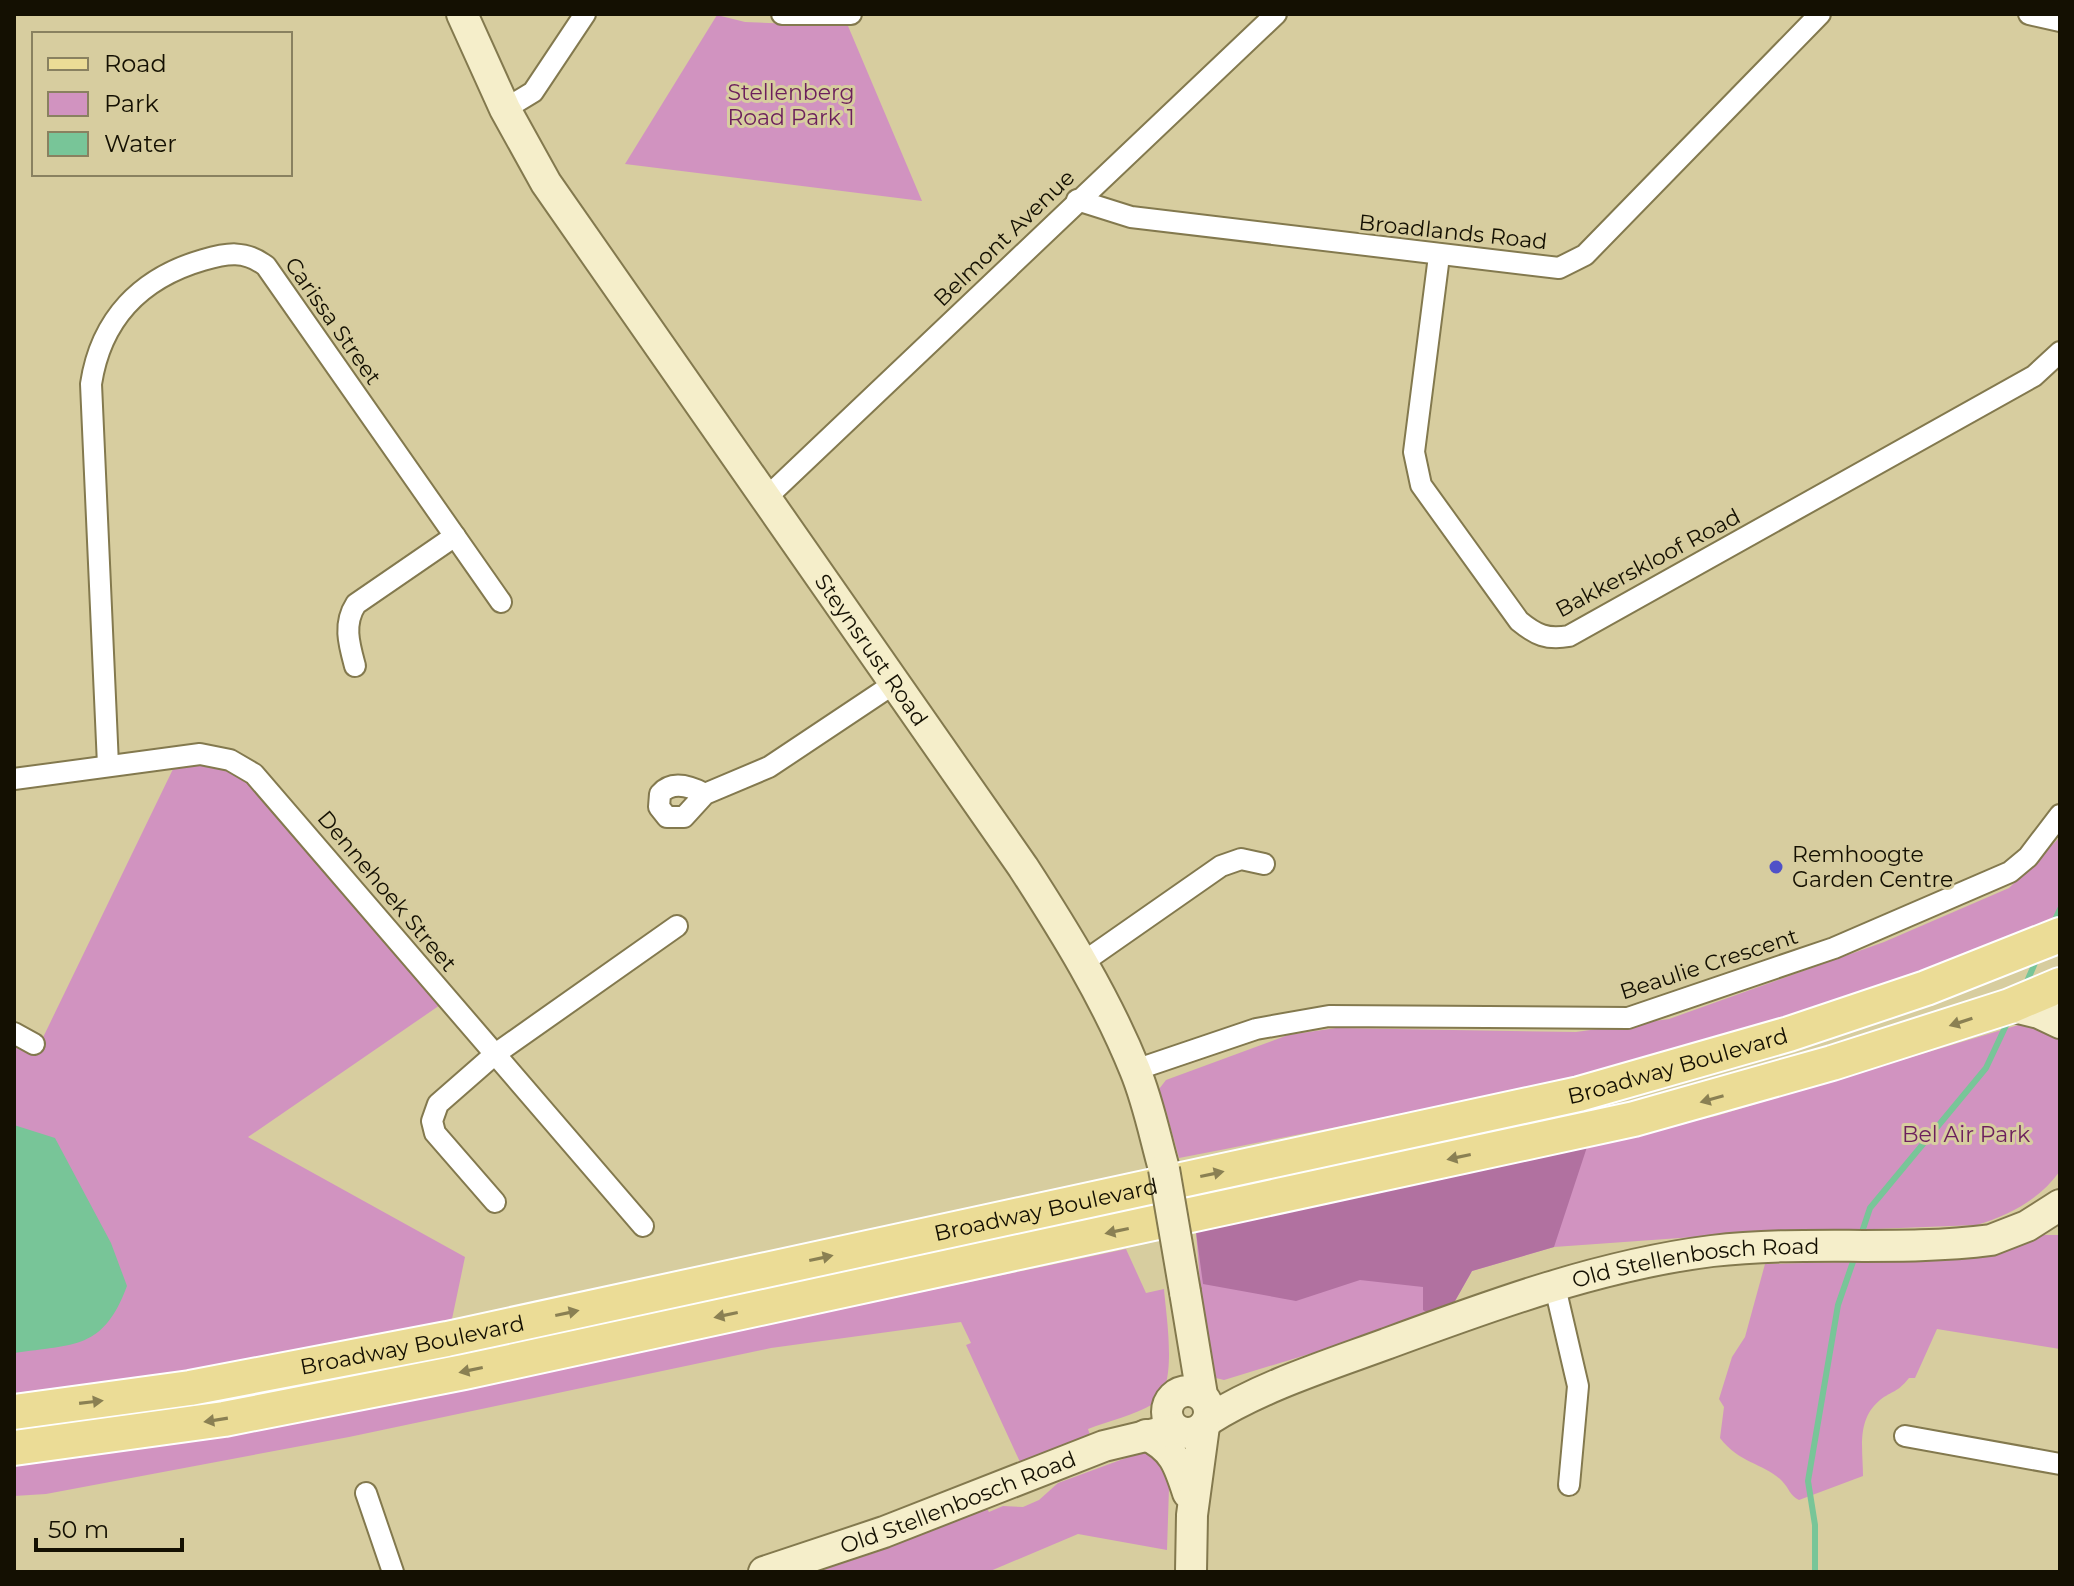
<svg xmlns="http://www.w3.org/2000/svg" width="2074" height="1586" viewBox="0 0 2074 1586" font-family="Montserrat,sans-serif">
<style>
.green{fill:#d193c0}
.forest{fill:#b171a0}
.water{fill:#78c598}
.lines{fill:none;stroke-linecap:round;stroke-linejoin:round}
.stream{stroke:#78c598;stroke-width:6}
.street-casing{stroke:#83794e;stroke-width:24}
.secondary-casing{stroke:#83794e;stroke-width:34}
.primary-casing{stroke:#fff;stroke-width:38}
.street{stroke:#fff;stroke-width:20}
.secondary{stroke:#f5eeca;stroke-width:30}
.primary{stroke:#ebdc96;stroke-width:34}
.secondary-bridge-casing{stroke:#83794e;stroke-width:34;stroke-linecap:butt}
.secondary-bridge{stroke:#f5eeca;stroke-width:30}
.oneway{fill:#8a8053}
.poi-dot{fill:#5051c8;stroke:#d7cd9f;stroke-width:3}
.labels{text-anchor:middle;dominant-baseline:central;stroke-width:6;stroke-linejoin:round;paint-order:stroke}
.park-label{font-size:22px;fill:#6c1f5c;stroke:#d7cd9f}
.street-label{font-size:22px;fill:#141002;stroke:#d7cd9f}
.poi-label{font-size:22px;fill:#141002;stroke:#d7cd9f;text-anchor:start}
</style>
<rect width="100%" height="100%" fill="#d7cd9f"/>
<g class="green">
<polygon points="717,15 745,22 848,26 922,201 625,164"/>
<path d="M 201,763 L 229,769 L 250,781 L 443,1003 L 248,1137 L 465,1257 L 452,1319 C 306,1350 162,1378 14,1393 L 14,1044 L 35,1054 L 174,767 Z"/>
<path d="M 2060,837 L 2060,917 C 1897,986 1726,1042 1553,1081 C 1429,1110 1304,1133 1179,1158 L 1166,1111 L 1160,1112 L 1156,1093 L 1166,1080 L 1288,1035 L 1336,1028 L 1576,1032 L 1669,1019 L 1884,942 L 2009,888 Z"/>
<path d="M 2025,1023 L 2060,1032 L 2060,1171 C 2039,1200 2010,1215 1977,1225 L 1722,1235 L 1554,1247 L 1472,1271 L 1455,1301 L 1434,1316 L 1224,1380 L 1212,1377 L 1207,1368 L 1196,1232 L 1716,1116 Z"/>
<path d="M 2039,1235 L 2060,1235 L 2060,1349 L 1937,1329 L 1915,1378 L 1909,1378 C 1896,1394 1893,1390 1880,1400 C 1856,1420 1863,1449 1863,1476 L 1799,1500 C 1790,1496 1789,1488 1782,1481 C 1764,1463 1740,1464 1720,1438 L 1724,1407 L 1719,1399 L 1732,1357 L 1745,1337 L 1765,1264 L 1963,1259 Z"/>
<path d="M 1126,1249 L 1146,1293 L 1164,1289 C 1166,1316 1179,1389 1153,1404 C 1134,1415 1109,1421 1088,1429 L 1090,1435 L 1020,1462 L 966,1345 L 971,1343 L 961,1322 L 771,1348 L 349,1437 L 46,1494 L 14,1496 L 14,1466 L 227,1435 L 469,1388 Z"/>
<polygon points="1142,1452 1163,1459 1169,1488 1167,1550 1078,1534 988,1572 816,1572 877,1552 986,1507 989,1512 1003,1506 1023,1507 1039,1500 1058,1483"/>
</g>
<polygon class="forest" points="1587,1147 1554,1247 1472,1271 1455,1301 1434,1316 1423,1310 1423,1287 1360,1280 1296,1301 1203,1284 1196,1232"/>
<path class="water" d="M 14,1125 L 55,1138 L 111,1243 L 127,1286 C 103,1350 75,1344 14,1353 Z"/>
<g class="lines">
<g class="stream">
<polyline points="2053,924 2060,909"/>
<polyline points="2025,986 2038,956"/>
<polyline points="1861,1235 1870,1208 1986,1068 2009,1019"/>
<polyline points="1815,1572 1815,1525 1808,1481 1838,1305 1855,1256"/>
</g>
<defs>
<g id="street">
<polyline points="782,14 851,14"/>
<polyline points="2029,14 2060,21"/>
<polyline points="505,109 533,92 585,14"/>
<polyline points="1077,200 1131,217 1559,268 1585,255 1820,14"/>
<path d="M 1439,256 L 1414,452 L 1421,485 L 1519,621 C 1536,635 1547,640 1569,636 L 2034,376 L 2060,352"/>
<polyline points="766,498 1276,14"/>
<path d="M 355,666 C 349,644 343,624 356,604 L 455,536"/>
<path d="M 108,765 L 91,384 C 101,319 141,278 203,260 C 227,253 245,250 266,266 L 501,602"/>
<polyline points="14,779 200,754 230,760 254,774 643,1226"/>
<path d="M 705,794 C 690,786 672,780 660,794 L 659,807 L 667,817 L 684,817 L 705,794 L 769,767 L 895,683"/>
<polyline points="1082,963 1221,866 1241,859 1264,864"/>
<polyline points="14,1033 34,1044"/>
<polyline points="1135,1070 1256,1029 1329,1016 1628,1018 1834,948 2010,872 2028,857 2060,815"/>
<polyline points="495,1202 435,1133 432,1121 438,1104 494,1055 677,926"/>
<polyline points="1555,1287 1578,1386 1569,1485"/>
<polyline points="1905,1436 2060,1464"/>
<polyline points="366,1493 393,1572"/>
</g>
<g id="secondary">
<path id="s1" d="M 462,14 L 505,109 L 546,183 L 1023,867 C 1065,932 1106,998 1135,1070 C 1148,1101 1155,1137 1164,1169"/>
<polyline points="2010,1006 2039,1013 2060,1023"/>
<polyline points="1185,1292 1202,1395"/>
<circle cx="1188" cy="1412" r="21"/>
<path id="s2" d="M 1208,1420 C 1262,1386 1326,1366 1386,1344 C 1492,1305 1600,1265 1712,1251 C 1805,1240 1899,1252 1991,1240 L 2027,1226 L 2060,1205"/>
<path d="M 1146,1435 C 1174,1448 1179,1465 1188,1493"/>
<path id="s3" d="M 764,1572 L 884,1532 L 1104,1446 L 1175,1429"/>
<polyline points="1191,1572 1192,1515 1204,1426"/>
</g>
<g id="primary">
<path id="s4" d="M 14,1412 L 190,1388 L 447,1339 L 1579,1094 L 1789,1034 L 1926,988 L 2060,935"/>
<polyline points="14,1448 224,1419 464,1372 1634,1119 1832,1063 2010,1006 2060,985"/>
</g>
</defs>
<use href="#street" class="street-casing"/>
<use href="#secondary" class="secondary-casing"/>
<use href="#primary" class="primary-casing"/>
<use href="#street" class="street"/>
<use href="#secondary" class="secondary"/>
<use href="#primary" class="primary"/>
<defs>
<polyline id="secondary-bridge" points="1164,1169 1185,1292"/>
</defs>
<use href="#secondary-bridge" class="secondary-bridge-casing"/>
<use href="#secondary-bridge" class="secondary-bridge"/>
</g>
<defs><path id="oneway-solid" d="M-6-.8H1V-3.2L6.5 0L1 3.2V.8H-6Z" transform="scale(2)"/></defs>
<g class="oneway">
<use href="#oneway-solid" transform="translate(1961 1022) rotate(162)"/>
<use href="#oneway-solid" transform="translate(1712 1099) rotate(164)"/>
<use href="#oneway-solid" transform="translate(1459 1157) rotate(168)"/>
<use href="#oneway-solid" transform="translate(1212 1174) rotate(-12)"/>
<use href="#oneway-solid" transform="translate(1117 1231) rotate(168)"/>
<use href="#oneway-solid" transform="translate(821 1258) rotate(-12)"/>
<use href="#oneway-solid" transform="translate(567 1313) rotate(-12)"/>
<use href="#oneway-solid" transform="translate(726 1315) rotate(168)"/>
<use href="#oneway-solid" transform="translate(471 1370) rotate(168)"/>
<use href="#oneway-solid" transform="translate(91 1402) rotate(-7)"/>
<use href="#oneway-solid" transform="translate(216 1420) rotate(171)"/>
</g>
<circle class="poi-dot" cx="1776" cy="867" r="8"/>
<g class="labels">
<g class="park-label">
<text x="791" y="92">Stellenberg<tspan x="791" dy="25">Road Park 1</tspan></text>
<text x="1966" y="1134">Bel Air Park</text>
</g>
<g class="street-label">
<text transform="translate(1453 232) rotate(6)">Broadlands Road</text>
<text transform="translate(1004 238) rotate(-44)">Belmont Avenue</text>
<text transform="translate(333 321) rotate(55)">Carissa Street</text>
<text transform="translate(1648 563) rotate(-28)">Bakkerskloof Road</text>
<text stroke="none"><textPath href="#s1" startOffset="758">Steynsrust Road</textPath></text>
<text transform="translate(387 891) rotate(50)">Dennehoek Street</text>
<text transform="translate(1709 964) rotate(-18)">Beaulie Crescent</text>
<text stroke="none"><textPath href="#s4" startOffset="1700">Broadway Boulevard</textPath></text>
<text stroke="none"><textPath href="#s4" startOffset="1052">Broadway Boulevard</textPath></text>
<text stroke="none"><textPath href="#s2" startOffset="516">Old Stellenbosch Road</textPath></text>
<text stroke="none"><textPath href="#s4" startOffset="404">Broadway Boulevard</textPath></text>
<text stroke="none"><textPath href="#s3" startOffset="206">Old Stellenbosch Road</textPath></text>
</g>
<g class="poi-label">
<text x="1792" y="854">Remhoogte<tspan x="1792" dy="25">Garden Centre</tspan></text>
</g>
</g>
<rect width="2074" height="1586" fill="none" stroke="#141002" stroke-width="32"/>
<rect x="32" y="32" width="260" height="144" fill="#d7cd9f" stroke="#898160" stroke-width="2"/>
<rect x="48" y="58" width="40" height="12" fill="#ebdc96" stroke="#898160" stroke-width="2"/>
<text x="104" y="72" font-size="24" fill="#141002">Road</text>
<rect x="48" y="92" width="40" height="24" fill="#d193c0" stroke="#898160" stroke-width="2"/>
<text x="104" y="112" font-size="24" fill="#141002">Park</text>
<rect x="48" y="132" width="40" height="24" fill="#78c598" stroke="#898160" stroke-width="2"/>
<text x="104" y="152" font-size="24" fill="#141002">Water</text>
<path d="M36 1538v12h146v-12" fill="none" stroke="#141002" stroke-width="4"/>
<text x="48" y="1538" font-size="24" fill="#141002" stroke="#d7cd9f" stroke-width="6" paint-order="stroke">50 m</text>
</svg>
